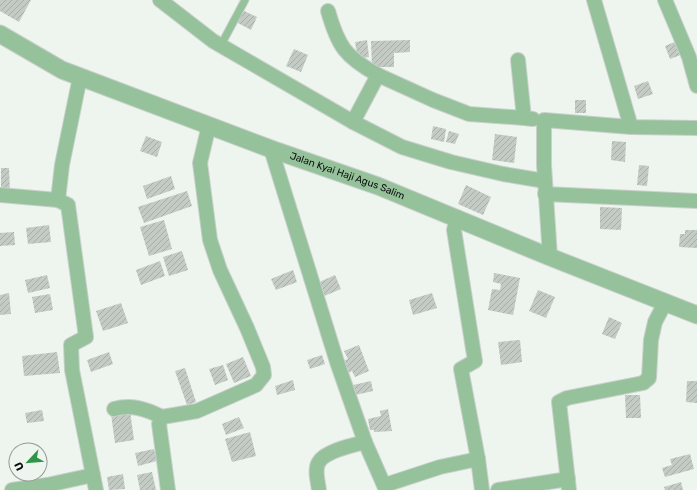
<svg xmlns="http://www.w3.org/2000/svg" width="697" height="490" viewBox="0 0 697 490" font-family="Rubik,sans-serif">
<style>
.building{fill:url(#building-hatch)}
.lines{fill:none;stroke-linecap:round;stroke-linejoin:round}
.service-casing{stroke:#cad0cb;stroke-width:9}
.minor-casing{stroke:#cad0cb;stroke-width:16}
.tertiary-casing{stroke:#cad0cb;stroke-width:19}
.service{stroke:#95c29b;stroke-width:7}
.minor{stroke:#95c29b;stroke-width:14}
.tertiary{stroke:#95c29b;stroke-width:17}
.labels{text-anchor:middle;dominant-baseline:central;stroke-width:3;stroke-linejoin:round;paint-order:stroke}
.street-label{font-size:10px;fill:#0b0d0b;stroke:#eef5ef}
</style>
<defs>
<pattern id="building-hatch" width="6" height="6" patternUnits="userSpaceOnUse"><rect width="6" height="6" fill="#c4cbc5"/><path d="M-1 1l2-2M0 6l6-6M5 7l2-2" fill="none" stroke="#a7ada8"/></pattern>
</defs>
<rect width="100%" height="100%" fill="#eef5ef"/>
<g class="building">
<polygon points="0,0 31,0 19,22 0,11"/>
<polygon points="242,10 257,17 251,30 236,22"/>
<polygon points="367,40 369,57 358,59 355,42"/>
<polygon points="410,40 410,52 394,53 394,67 372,67 371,41"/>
<polygon points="677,41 683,54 670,59 665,46"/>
<polygon points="294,49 308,55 301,72 286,66"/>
<polygon points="648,81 653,94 638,99 634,86"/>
<rect x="575" y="100" width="11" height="13"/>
<polygon points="433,126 446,129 444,142 431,139"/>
<polygon points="449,131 459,134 455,144 446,142"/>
<polygon points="495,134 517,137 514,163 492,160"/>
<polygon points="146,136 162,142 157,157 140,151"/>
<polygon points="612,141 626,142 625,162 611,160"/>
<polygon points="639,165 649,166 647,186 637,185"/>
<polygon points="1,168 9,168 10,192 1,192"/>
<polygon points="171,176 175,189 147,199 143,186"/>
<polygon points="466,185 491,197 483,215 458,204"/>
<polygon points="187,191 192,206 144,223 138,207"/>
<polygon points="600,207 622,208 621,230 600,229"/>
<polygon points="164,220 172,249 149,256 140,227"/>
<polygon points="49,225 51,242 28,244 26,228"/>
<polygon points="685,230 697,230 697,248 679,247 680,234 685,234"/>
<polygon points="14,232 15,245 0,246 0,233"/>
<polygon points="182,251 188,270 169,276 163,257"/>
<polygon points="160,261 165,276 141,285 136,270"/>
<polygon points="293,270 297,282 276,290 271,279"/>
<polygon points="494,273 520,278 513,315 488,310 492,289 500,290 501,284 493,282"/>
<polygon points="47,275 50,288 28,293 25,280"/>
<polygon points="335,275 341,289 322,297 315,284"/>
<polygon points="538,290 555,297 546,318 529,311"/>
<polygon points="9,293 11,314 0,315 0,295"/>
<polygon points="432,293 437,308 413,315 409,300"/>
<polygon points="50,294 53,310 35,313 32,297"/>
<polygon points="121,303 128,323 103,331 96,311"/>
<polygon points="609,317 622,323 615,339 602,334"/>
<polygon points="520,340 522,362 501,365 498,342"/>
<polygon points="359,345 369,371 355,377 352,371 346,374 341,362 348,359 344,351"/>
<polygon points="57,352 60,373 24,376 22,356"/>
<polygon points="109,352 113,364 91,372 87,360"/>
<polygon points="322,355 325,364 310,369 307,360"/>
<polygon points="243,357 251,376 234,383 226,364"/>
<polygon points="223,365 228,380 215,385 209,369"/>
<polygon points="185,368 196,402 187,405 175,371"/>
<polygon points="293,380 295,390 277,395 275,386"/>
<polygon points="371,381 373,391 355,395 353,385"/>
<polygon points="687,381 697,381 697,403 686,402"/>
<polygon points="625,395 640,395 641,418 626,418"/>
<polygon points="388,409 392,431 374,432 374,430 370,430 368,419 381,416 380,411"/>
<polygon points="42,410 44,421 27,423 25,413"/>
<polygon points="130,411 134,440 115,443 111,414"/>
<polygon points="239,417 244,428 226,435 222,424"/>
<polygon points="250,432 256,456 232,462 225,439"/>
<polygon points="154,449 157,461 138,466 135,453"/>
<polygon points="690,454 694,469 665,477 662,468 672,465 670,459"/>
<polygon points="152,472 156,490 140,490 137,475"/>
<polygon points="123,474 125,489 109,490 107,477"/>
<polygon points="681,482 683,490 665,490 664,487"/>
</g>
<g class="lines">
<defs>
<polyline id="service" points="221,45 245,0"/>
<g id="minor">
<polyline points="160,0 213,41 353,122 402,147 451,162 503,174 545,181"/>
<polyline points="594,0 631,127"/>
<polyline points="665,0 689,57 697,86"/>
<path d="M 328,11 C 338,46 345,57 378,75"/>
<polyline points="518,60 524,118 533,119"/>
<polyline points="80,77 62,165 58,200 68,205 86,337 71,345 72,370 96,490"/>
<polyline points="353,122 378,75 433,100 469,114 524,118"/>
<path d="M 271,149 L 337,362 L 365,442 C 354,445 325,451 319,462 C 314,469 318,482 319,490"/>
<polyline points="545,194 697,201"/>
<polyline points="0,195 58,200"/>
<polyline points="457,217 454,230 475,361 461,369 478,459"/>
<polyline points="550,257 544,165 544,120 631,127 697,128"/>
<path d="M 114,409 C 131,404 146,409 162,417"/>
<polyline points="365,442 386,490"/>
<polyline points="385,485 440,467 478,459 482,490"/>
<polyline points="12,490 47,485 93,475"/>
<polyline points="168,490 159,424 162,417 197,411 256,385 264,375 263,367 247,328 220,270 210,240 200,163 209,125"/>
<polyline points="498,490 568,479"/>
<polyline points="569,490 559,402 567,398 643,383 649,378 651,340 655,322 665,303"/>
</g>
<g id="tertiary">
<path id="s1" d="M 0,34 L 62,70 L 271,149 L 378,186 L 550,257 L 697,315"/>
</g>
</defs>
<use href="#service" class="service-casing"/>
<use href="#minor" class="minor-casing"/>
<use href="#tertiary" class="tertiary-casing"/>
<use href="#service" class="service"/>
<use href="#minor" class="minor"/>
<use href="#tertiary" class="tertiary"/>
</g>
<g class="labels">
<g class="street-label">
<text stroke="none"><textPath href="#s1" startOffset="376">Jalan Kyai Haji Agus Salim</textPath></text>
</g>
</g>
<g transform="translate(28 462) rotate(244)"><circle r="19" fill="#eef5ef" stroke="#939894"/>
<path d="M0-3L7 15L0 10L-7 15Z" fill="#2f9449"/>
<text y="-6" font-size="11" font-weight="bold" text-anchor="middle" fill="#0b0d0b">U</text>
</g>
</svg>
